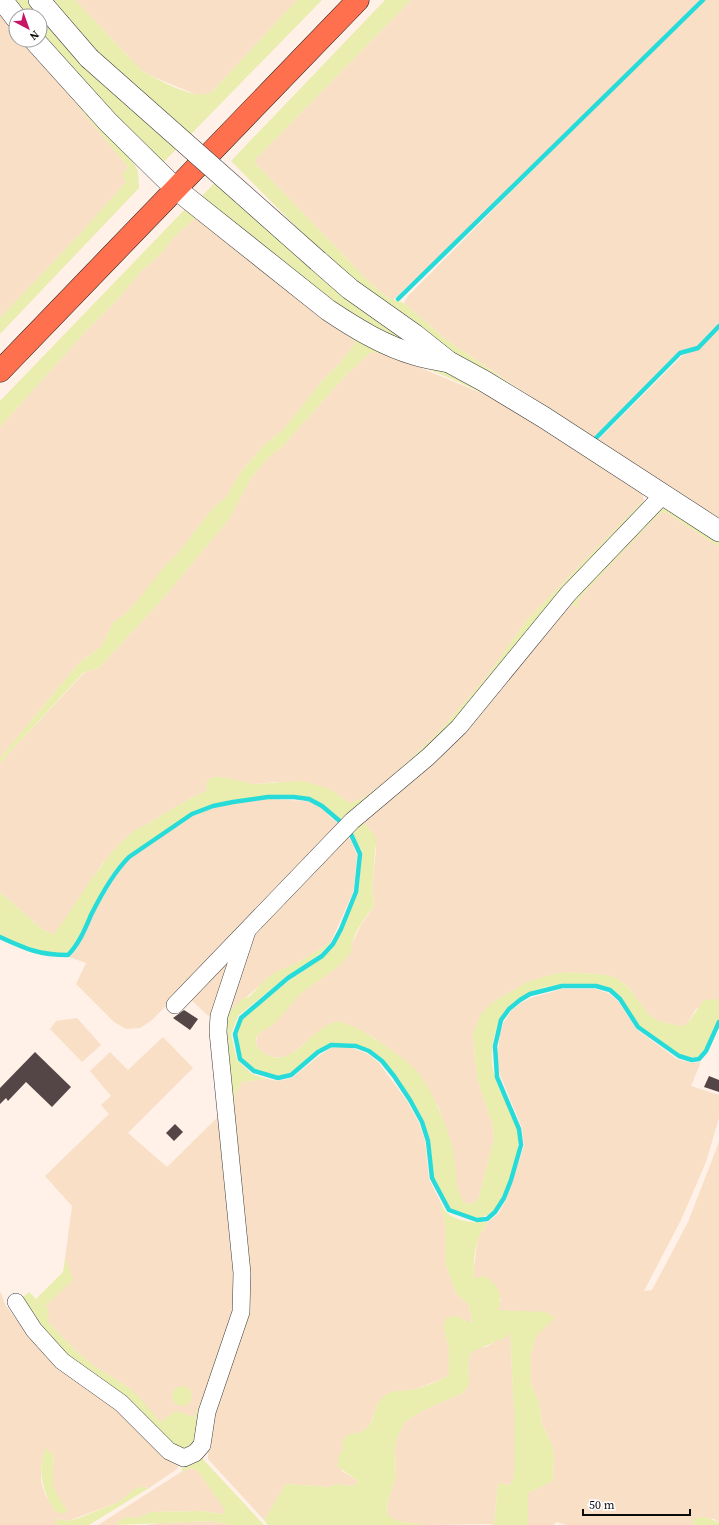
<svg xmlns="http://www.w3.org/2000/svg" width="719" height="1525" viewBox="0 0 719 1525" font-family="'Source Serif 4',serif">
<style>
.farmland{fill:#f8dfc6;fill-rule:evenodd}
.green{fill:#e9edae}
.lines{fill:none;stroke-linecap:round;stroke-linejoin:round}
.stream{stroke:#27dbd9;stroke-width:4.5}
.building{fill:#544646}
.minor-casing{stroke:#3e3e3e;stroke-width:18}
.tertiary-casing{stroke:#3e3e3e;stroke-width:22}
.trunk-casing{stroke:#1c1c1c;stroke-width:23}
.minor{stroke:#fff;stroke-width:17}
.tertiary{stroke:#fff;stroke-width:21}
.trunk{stroke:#ff704f;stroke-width:22}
.tertiary-bridge-casing{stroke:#3e3e3e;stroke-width:22;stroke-linecap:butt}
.tertiary-bridge{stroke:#fff;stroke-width:21}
</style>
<rect width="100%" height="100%" fill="#fff1e8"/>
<g class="farmland">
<polygon points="75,0 297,0 211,93 204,96 195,94 156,78 142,71"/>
<polygon points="411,0 700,0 457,240 392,301 370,283 255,163 256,159"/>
<polygon points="705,0 719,0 719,322 696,347 679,351 593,438 445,339 404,303 408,296 513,190"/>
<polygon points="0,10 16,30 16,40 24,40 128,167 122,175 126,182 79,235 0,318"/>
<polygon points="196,217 333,325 356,342 340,363 322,381 282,431 265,444 240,473 226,497 213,508 178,553 134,605 123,616 113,622 102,646 79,663 0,758 0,427 86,331 120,297 141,271 161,254 174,237"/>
<polygon points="719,329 719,519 597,441 682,356 699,349"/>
<polygon points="371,352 381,353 416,366 493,398 507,401 642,493 644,500 527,620 484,680 437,734 388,780 362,799 349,803 340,796 275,782 254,784 221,777 207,781 206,791 189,799 130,834 101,865 73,909 54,934 43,930 0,892 0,763 84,673 99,668 112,654 167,594 229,519 251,478 268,458 284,445 344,377"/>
<polygon points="666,512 719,547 719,999 696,1009 687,1024 681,1026 659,1021 649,1015 629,988 618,979 608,975 568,972 553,974 527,982 493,1002 473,1035 477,1078 492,1123 494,1139 478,1200 472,1204 465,1203 460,1196 455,1181 453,1151 439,1108 420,1075 411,1066 373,1037 345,1023 336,1022 325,1028 287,1057 272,1057 265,1054 259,1050 256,1043 257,1036 262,1031 271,1026 290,1004 305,990 332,971 351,946 361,925 374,906 372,888 376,849 373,833 361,820 567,601 578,608 578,600 606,568 659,514"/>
<polygon points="268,799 308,801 321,808 331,818 341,825 242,930 152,1020 140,1028 126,1029 114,1022 76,984 86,963 69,957 77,949 98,905 122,867 130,858 193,816 213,808 233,804"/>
<polygon points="348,833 357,855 355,877 353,892 331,942 295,964 277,971 231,1010 235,992 254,935"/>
<polygon points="240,944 215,1022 188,997"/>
<polygon points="562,989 595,989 608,993 618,1001 636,1029 677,1059 692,1063 701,1062 691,1086 719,1095 719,1118 706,1162 681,1220 644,1291 652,1290 688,1222 719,1142 719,1522 714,1519 694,1519 693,1525 567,1525 556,1522 554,1525 528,1525 528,1493 553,1481 554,1454 551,1442 542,1424 539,1402 531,1384 531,1354 536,1336 554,1318 498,1310 501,1300 479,1278 474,1278 474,1267 478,1237 488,1222 498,1214 506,1200 524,1146 522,1128 500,1075 497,1061 500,1033 504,1022 511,1011 521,1003 531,998"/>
<polygon points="77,1018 101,1045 82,1062 50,1029 56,1021"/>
<polygon points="163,1037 193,1068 128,1133 167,1167 220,1115 234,1254 235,1306 227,1341 194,1417 176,1411 160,1422 128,1387 94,1366 76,1351 48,1322 48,1310 44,1306 72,1280 65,1258 72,1206 45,1176 109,1114 101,1105 111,1096 90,1071 110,1052 128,1070"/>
<polygon points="344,1047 355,1049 368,1054 379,1063 407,1101 419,1123 425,1141 429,1179 440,1201 445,1224 445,1263 456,1293 469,1305 472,1324 443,1325 449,1349 449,1375 440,1380 410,1391 399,1391 377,1405 369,1427 359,1434 339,1455 342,1471 358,1481 353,1486 334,1484 331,1487 286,1484 264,1520 208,1459 208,1433 250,1308 251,1299 234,1108 235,1094 242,1082 267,1079 278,1081 292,1078 320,1055 331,1048"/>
<path d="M 0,1291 L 6,1306 L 29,1336 L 180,1463 L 177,1469 L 149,1488 L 141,1487 L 135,1489 L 119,1502 L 68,1521 L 59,1519 L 55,1525 L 0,1525 ZM 44,1452 L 54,1456 L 51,1481 L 55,1494 L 67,1509 L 55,1511 L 45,1494 L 41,1482 L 41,1465 Z"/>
<polygon points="510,1331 514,1412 514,1477 510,1485 498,1483 494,1524 425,1525 402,1522 391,1519 387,1514 388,1501 396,1477 395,1448 398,1435 406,1421 424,1410 463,1393 469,1384 468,1363 471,1352 477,1348 486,1347 493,1343"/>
<polygon points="190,1468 198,1471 209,1484 225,1508 225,1514 201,1511 150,1512 138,1518 119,1521 117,1525 98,1525 181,1472"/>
<polygon points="212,1521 231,1525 147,1525 159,1523"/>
</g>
<g class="green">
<path d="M 7,0 L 75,0 L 142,71 C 159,80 193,100 211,93 L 297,0 L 322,0 L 159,167 L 40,40 L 40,16 L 20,16 Z"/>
<polygon points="385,0 411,0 256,159 255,163 370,283 388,298 404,303 445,339 544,406 483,377 342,273 231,161"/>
<polygon points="24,40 28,40 135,165 138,171 139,188 0,334 0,318 79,235 126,182 122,175 128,167"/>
<polygon points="220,177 406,341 384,339 199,199"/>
<path d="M 190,204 L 289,283 L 429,363 L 493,398 C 460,383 406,356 371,352 L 344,377 L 284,445 L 268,458 L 251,478 L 229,519 L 167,594 L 99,668 L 83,673 L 0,763 L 0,758 L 79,663 L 102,646 L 113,622 L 123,616 L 134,605 L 163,568 L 178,553 L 213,508 L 226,497 L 240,473 L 265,444 L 282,431 L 322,381 L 340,363 L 356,342 L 196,217 L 174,237 L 161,254 L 141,271 L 120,297 L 86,331 L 0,427 L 0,401 Z"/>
<path d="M 644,500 L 643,506 L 476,703 L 343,822 L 323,805 L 309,797 L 294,795 L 267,796 L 233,800 L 212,805 L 192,813 L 127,856 C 111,872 99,895 89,916 C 83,929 77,943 67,953 C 40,953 24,947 0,935 L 0,892 L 43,930 L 54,934 C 79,901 98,863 128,836 C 134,830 142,827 149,823 C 168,811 186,800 206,791 L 207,781 L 212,777 L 221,777 L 254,784 L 303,781 L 330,789 L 349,803 L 362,799 L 388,780 L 437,734 L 484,680 L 527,620 Z"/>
<polygon points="662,507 669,507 719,537 719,547 666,512 659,514 583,594 578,600 578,608 567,601"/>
<path d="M 361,820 L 373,833 L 376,839 L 372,888 L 374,906 C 364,919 351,936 351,953 C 345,959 339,967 331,972 C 322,979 311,985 302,993 C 291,1003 282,1017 271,1026 C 265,1030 254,1033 256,1043 C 256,1047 262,1052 265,1054 C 294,1070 310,1028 335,1022 C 342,1021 352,1026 358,1029 C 373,1036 412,1063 421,1076 C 435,1097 448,1127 453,1151 C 458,1171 452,1185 465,1203 L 472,1204 L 478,1200 L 494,1139 L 492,1123 L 477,1078 L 473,1035 L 480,1015 L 493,1002 L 527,982 L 553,974 L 568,972 L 608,975 L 618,979 L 629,988 L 649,1015 L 659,1021 L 681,1026 L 687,1024 L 704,1000 L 719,999 L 719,1019 L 704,1050 L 698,1057 C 693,1057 688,1058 683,1056 C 680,1055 642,1028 639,1025 C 629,1013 625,998 612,989 C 601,983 588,984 576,984 C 536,984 501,998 493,1041 C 491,1053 491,1067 495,1077 C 500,1096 514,1111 517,1130 C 521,1147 514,1164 509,1180 C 496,1214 487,1228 450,1209 L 434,1177 L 430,1140 L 424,1121 L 412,1099 L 395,1075 L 383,1059 L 370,1049 L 356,1044 L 330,1043 L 317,1050 L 290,1073 L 278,1076 L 255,1070 L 241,1057 L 237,1034 L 242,1019 L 290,980 L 324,957 L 335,945 L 343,929 L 358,893 L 362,854 L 351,828 Z"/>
<path d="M 266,916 C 248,944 236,977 231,1010 L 243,998 L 249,997 L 266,979 L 277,971 L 295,964 L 331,942 L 320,954 L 287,976 L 238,1016 L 231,1034 L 237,1060 L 252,1074 L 267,1079 L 242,1082 L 235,1094 L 234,1108 L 251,1299 L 249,1318 L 213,1407 L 244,1316 L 246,1284 L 243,1240 L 222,1035 L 222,1019 L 249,934 Z"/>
<path d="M 440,1201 C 442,1204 443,1209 446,1212 C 455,1222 476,1223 488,1222 C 475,1238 473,1257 474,1278 L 485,1276 C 500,1287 502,1292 499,1310 L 546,1312 L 555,1318 L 536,1336 L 531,1354 L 531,1384 L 539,1402 L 542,1424 L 551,1442 L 554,1454 L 553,1481 L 528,1493 L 528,1525 L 489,1525 L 494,1524 L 498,1483 L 510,1485 L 514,1477 L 514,1412 L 510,1332 L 507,1337 L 471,1352 L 468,1363 L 469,1384 L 463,1393 L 424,1410 L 406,1421 L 398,1435 L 395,1448 L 396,1477 L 388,1501 L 387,1514 C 397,1525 411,1521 425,1525 L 268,1525 L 264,1520 L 286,1484 L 331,1487 L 334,1484 L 353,1486 L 358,1481 L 337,1466 L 339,1455 L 344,1448 L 341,1443 L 347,1435 C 384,1431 365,1409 387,1394 C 394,1389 403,1392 411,1390 C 424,1387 438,1382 449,1375 L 449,1349 L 443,1325 L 447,1317 L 456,1316 L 472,1323 L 469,1305 L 456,1293 L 445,1263 L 445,1224 Z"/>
<polygon points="65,1258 73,1280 45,1306 49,1310 48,1322 76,1351 94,1366 128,1387 140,1398 160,1422 176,1411 194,1417 227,1341 196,1443 183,1452 77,1367 45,1333 22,1298 29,1292 36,1299 63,1272"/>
<circle cx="182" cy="1396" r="10"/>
<path d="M 46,1448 L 54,1456 C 51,1481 51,1489 67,1509 L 64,1514 L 55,1511 C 43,1492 36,1470 46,1448 Z"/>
<polygon points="201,1457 264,1525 231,1525 212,1521 117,1525 119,1521 127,1517 138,1518 150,1512 201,1511 224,1514 224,1508 198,1471 190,1468 181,1472 184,1463"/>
<polygon points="141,1487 149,1488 89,1525 55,1525 58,1519 68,1521 79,1518 119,1502 135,1489"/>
<polygon points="704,1517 719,1522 719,1525 693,1525 693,1519"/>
</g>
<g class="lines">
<g class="stream">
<polyline points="398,299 703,0"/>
<polyline points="596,438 680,353 698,348 719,326"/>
<polyline points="350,832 360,854 356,892 341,929 333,944 322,956 288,978 241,1018 235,1034 240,1059 254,1071 278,1078 291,1075 318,1052 331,1045 356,1046 369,1051 382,1061 394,1076 410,1100 422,1122 428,1141 432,1178 449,1210 477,1220 487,1219 495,1212 504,1198 511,1180 521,1145 519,1129 497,1077 495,1046 501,1020 509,1009 520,1000 530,994 562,986 596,986 610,990 620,999 638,1027 679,1056 692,1060 699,1059 706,1051 719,1022"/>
<path d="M 0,937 C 26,949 39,955 68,955 C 79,944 85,929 91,915 C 101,895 113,873 129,857 L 192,814 L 213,806 L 233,802 L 268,797 L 294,797 L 309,799 L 322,806 L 342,823"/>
</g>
</g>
<g class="building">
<polygon points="184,1010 198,1019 190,1030 173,1018"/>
<polygon points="35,1052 71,1087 52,1107 26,1082 8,1101 6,1098 0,1104 0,1088"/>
<polygon points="709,1076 719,1080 719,1092 704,1087"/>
<polygon points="175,1124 183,1132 174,1141 166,1133"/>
</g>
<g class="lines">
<defs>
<g id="minor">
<polyline points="175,1005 352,821 428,757 459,727 568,594 662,496"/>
<polyline points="16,1302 34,1330 62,1361 121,1403 169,1451 184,1458 195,1453 202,1445 207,1412 241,1312 242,1273 218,1032 219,1016 247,931"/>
</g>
<g id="tertiary">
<polyline points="2,0 16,18"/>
<polyline points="39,0 89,58"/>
<path d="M 34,40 L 108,122 L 176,189 L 328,310 C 355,328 384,346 416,355 C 427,358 438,360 449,362"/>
<polyline points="318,261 350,289 415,335 449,362 484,381 545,418 719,531"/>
</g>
<polyline id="trunk" points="0,371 358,0"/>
</defs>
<use href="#minor" class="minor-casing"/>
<use href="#tertiary" class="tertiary-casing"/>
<use href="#trunk" class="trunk-casing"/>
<use href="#minor" class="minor"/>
<use href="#tertiary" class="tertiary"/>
<use href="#trunk" class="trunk"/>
<defs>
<polyline id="tertiary-bridge" points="89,58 318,261"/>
</defs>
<use href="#tertiary-bridge" class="tertiary-bridge-casing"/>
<use href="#tertiary-bridge" class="tertiary-bridge"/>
</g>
<g transform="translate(28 28) rotate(139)"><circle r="19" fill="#ffffff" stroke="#9d9d9d"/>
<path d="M0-3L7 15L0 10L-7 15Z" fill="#c81667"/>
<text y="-6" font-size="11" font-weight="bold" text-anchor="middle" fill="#0b0b0b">N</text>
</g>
<path d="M583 1509v6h107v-6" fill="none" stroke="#0b0b0b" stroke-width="2"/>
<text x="589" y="1509" font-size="12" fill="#0b0b0b" stroke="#ffffff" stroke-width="3" paint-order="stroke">50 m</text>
</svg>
